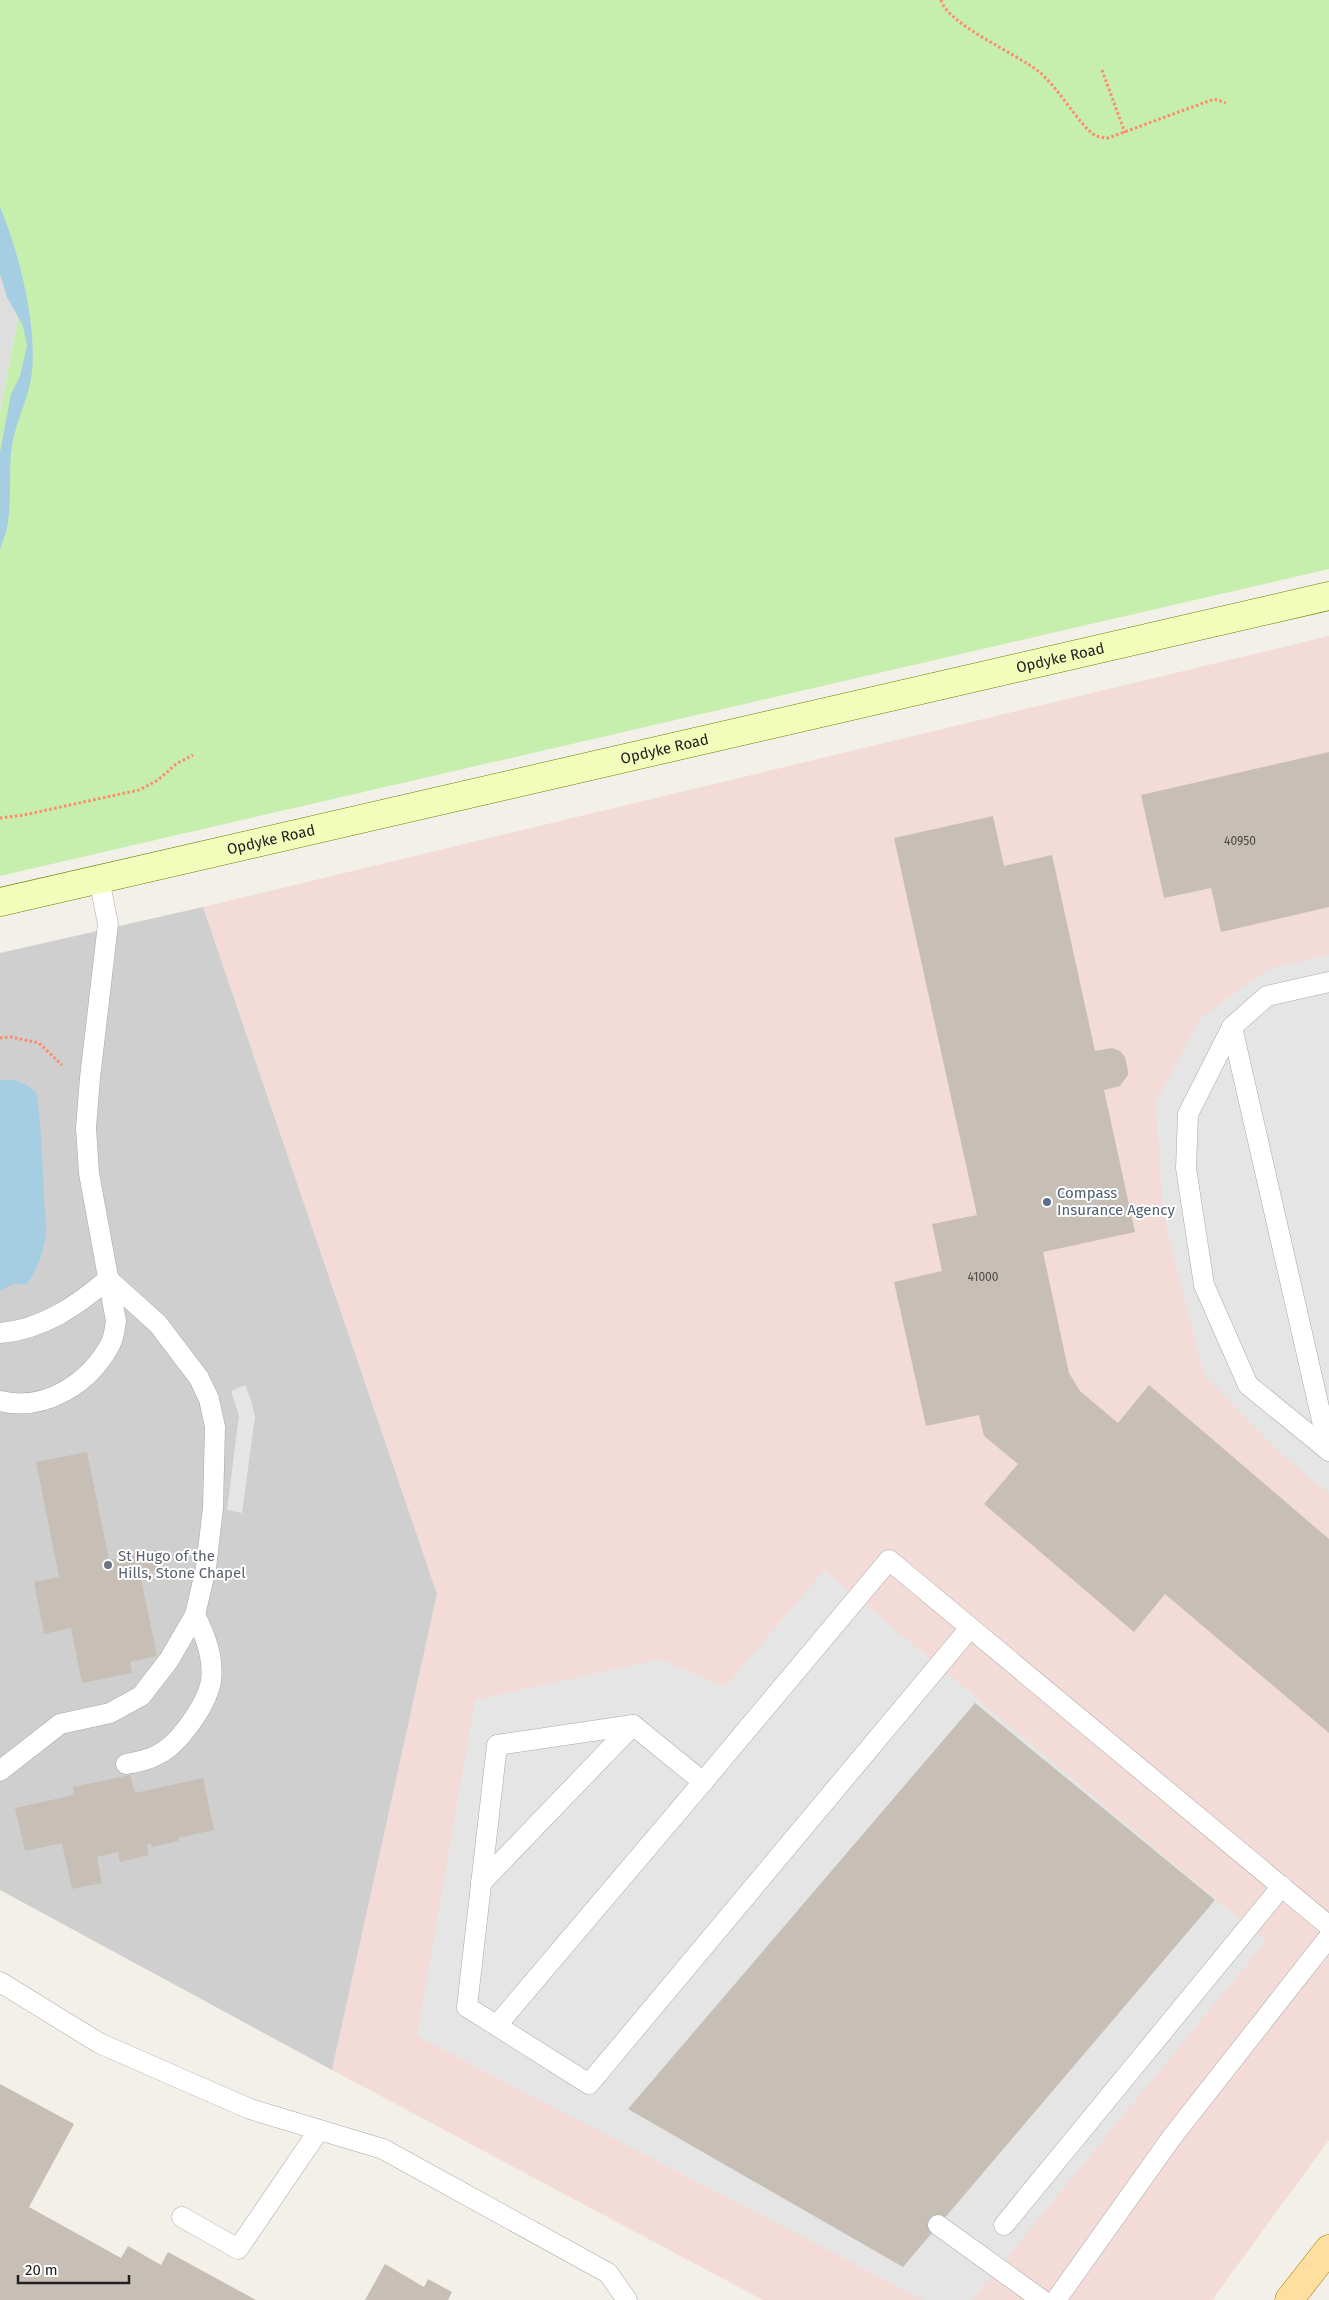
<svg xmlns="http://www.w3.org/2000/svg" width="1329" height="2300" viewBox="0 0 1329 2300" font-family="'Fira Sans',sans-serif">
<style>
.residential{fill:#dfdede}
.commercial{fill:#f3dbd7}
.religious{fill:#cfcfcf}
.grass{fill:#c6eeac}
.parking{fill:#e5e5e5}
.water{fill:#a6cee2}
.building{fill:#c7bfb6}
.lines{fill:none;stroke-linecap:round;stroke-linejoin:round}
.service-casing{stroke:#a8a8a8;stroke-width:21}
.secondary-casing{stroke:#668100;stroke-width:29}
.primary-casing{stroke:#9f7a00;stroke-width:29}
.path{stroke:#ff8a6c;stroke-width:3;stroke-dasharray:2.5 2.5;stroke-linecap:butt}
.service{stroke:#fff;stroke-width:20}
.secondary{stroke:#f3fdbb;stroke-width:28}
.primary{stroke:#ffdfa0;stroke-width:28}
.service-dot{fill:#5c6f8a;stroke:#fff;stroke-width:2}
.worship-dot{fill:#6b7280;stroke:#fff;stroke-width:2}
.labels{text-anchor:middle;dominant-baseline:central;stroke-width:4;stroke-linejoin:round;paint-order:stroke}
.number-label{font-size:12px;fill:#4a4846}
.street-label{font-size:15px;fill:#212121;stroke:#fff}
.service-label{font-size:15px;fill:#4e5e75;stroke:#fff;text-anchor:start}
.worship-label{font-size:15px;fill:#5b616d;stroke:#fff;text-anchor:start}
</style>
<rect width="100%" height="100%" fill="#f2f0e8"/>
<polygon class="residential" points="0,270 18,319 0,413"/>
<polygon class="commercial" points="1329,636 1329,2140 1212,2300 763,2300 332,2070 437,1594 203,907"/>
<polygon class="religious" points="203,907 437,1594 332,2070 0,1890 0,953"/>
<polygon class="grass" points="0,0 1329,0 1329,569 0,876 0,413 18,319 0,270"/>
<g class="parking">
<polygon points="1329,955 1329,1494 1277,1450 1204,1375 1163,1214 1156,1102 1200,1018 1270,968"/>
<polygon points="245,1385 251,1400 255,1417 242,1513 227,1510 239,1416 231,1391"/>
<polygon points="824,1570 1266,1941 972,2300 924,2300 417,2036 475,1700 661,1659 725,1687"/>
</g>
<g class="water">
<path d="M 0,207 C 19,252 39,330 31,379 C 27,401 16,422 12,445 C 8,470 12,496 8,521 C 7,531 3,541 0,550 L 0,452 L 11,394 L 20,376 L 27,346 L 23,326 L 7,297 L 0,274 Z"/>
<path d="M 0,1080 L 14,1080 L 25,1084 L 36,1092 C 42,1127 42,1161 44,1196 C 44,1212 49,1229 44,1245 C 41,1259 35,1272 27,1284 L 13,1284 L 0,1291 Z"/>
</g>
<g class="building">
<polygon points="1329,752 1329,907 1221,932 1211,888 1164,898 1141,795"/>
<polygon points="993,816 1004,866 1052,855 1095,1051 1112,1048 1120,1051 1125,1057 1128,1071 1128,1075 1120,1086 1104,1090 1135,1232 1043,1252 1069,1373 1080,1391 1118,1423 1149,1385 1329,1539 1329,1733 1165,1594 1134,1632 984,1504 1018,1464 984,1436 979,1415 926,1426 894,1282 942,1271 932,1224 977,1215 894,838"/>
<polygon points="87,1452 109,1560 156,1550 159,1570 140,1574 157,1656 130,1662 132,1673 82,1683 71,1628 44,1634 34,1582 59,1577 36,1462"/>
<polygon points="975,1703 1215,1900 903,2267 628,2109"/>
<polygon points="130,1775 135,1793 203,1778 214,1830 178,1838 179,1841 152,1847 151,1844 147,1845 149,1855 120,1862 118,1852 97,1857 102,1883 72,1889 62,1843 25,1851 15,1808 74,1795 73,1787"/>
<polygon points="0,2084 74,2124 29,2207 121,2258 128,2246 161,2265 168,2252 256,2300 0,2300"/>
<polygon points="385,2264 424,2287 428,2279 452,2292 448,2300 365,2300"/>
</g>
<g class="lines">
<defs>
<g id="service">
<polyline points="1329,982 1267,996 1232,1027 1329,1451"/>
<polyline points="1232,1027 1188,1114 1186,1168 1204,1285 1248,1385 1328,1450"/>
<path d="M 0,1333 C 42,1330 78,1305 108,1279"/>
<path d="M 0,1401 C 46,1412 90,1383 111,1343 C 114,1337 115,1328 116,1321 L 89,1173 L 86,1128 L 90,1078 L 108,924 L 99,879"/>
<polyline points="970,1628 589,2084 467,2007 497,1745 633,1725 703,1782 889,1560 1329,1926"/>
<path d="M 126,1764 C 137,1762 149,1760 159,1754 C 180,1743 207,1704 211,1681 C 214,1657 205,1635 195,1615"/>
<polyline points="0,1771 60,1724 110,1713 141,1696 169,1660 195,1615 206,1568 213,1508 215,1427 209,1399 199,1378 158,1324 108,1279"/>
<polyline points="481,1883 633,1725"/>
<polyline points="0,1982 99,2043 250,2109 383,2149 608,2273 627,2300"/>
<polyline points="497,2025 703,1782"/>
<polyline points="182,2217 238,2249 319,2130"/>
<polyline points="938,2225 1042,2300"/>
<polyline points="1004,2225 1282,1886"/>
<polyline points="1056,2300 1172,2137 1329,1937"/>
</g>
<g id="secondary">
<path id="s1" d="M 0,902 L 1329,596"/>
</g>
<polyline id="primary" points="1289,2300 1329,2249"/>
</defs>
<use href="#service" class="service-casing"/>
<use href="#secondary" class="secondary-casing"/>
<use href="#primary" class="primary-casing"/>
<g class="path">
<path d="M 941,0 C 947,24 1017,54 1038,71 C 1057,85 1081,128 1096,136 C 1100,137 1104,138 1108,138 L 1214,99 L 1226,103"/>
<polyline points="1102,70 1125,133"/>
<polyline points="0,818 24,815 139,790 158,780 176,764 193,755"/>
<polyline points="0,1038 11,1037 39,1043 62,1065"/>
</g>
<use href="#service" class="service"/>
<use href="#secondary" class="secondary"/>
<use href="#primary" class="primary"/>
</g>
<circle class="service-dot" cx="1047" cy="1202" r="5"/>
<circle class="worship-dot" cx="108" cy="1565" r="5"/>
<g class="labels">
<g class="number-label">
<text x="1240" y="841">40950</text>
<text x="983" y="1277">41000</text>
</g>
<g class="street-label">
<text stroke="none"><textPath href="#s1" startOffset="1088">Opdyke Road</textPath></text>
<text stroke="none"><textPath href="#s1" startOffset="682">Opdyke Road</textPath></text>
<text stroke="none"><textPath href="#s1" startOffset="278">Opdyke Road</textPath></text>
</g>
<g class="service-label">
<text x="1057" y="1193">Compass<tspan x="1057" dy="17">Insurance Agency</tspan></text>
</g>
<g class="worship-label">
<text x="118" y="1556">St Hugo of the<tspan x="118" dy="17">Hills, Stone Chapel</tspan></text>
</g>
</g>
<path d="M18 2275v8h111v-8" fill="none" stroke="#212121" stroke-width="2.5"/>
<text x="25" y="2275" font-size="15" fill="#212121" stroke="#ffffff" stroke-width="4" paint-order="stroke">20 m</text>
</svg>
